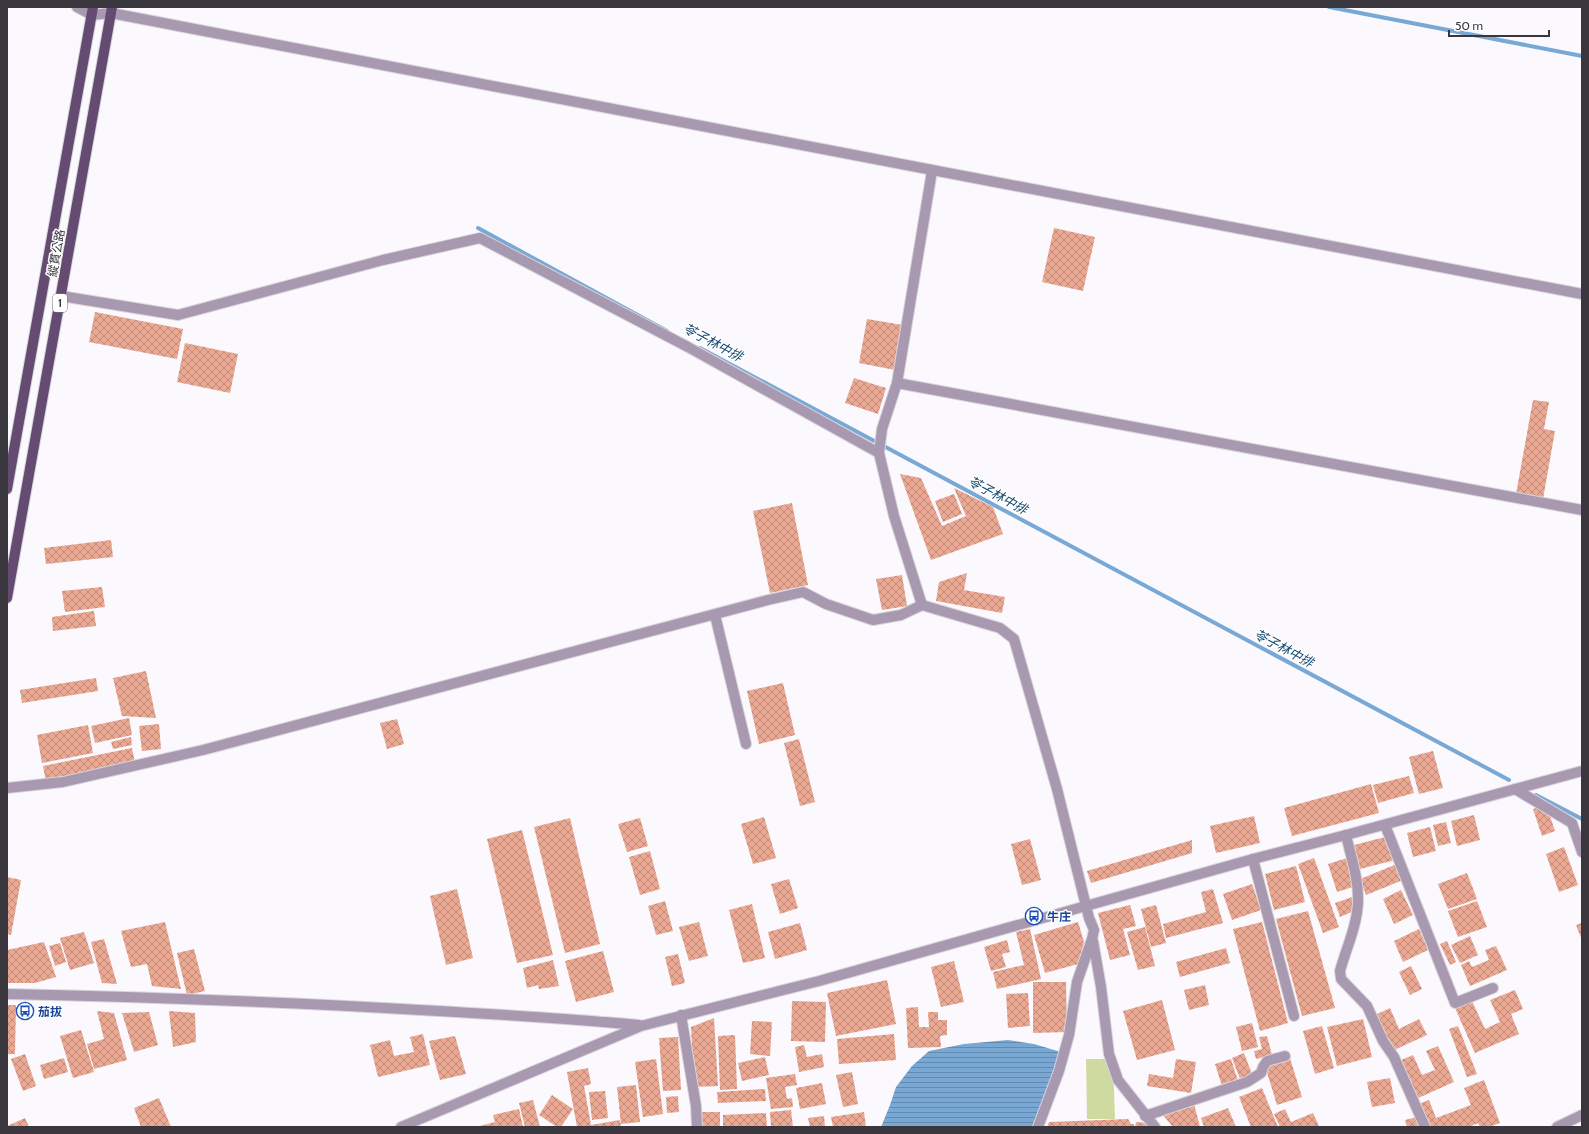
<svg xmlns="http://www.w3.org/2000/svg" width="1589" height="1134" viewBox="0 0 1589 1134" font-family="Cabin,'Noto Sans TC',sans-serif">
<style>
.pitch{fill:#cedaa0}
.water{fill:url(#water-rules)}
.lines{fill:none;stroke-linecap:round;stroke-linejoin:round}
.stream{stroke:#79a8d5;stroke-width:4}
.building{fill:url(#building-cross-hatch)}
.minor-casing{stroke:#d8d6db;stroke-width:12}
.major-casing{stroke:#d8d6db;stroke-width:12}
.minor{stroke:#a899b1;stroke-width:10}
.major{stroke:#654a72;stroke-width:10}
.labels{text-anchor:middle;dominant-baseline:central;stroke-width:3;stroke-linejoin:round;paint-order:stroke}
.shield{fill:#fff;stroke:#747278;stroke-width:1}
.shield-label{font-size:11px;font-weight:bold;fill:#39363e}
.street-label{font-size:12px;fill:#39363e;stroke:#fff}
.transit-label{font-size:12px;font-weight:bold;fill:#164399;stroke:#fff;text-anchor:start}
.water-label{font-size:13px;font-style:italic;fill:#124671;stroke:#fff}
</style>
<defs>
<pattern id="water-rules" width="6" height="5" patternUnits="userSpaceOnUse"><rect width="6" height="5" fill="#79a8d5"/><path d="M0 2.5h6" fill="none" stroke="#648aae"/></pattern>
<pattern id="building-cross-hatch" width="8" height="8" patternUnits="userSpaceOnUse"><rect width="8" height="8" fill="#eba994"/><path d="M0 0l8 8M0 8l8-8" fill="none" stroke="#bf8a7a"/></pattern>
</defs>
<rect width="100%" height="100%" fill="#fbf9fd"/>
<polygon class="pitch" points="1086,1059 1113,1059 1115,1119 1087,1119"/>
<polygon class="water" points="1008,1040 1034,1044 1061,1052 1043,1106 1032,1127 881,1127 890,1105 896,1087 912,1066 929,1051 964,1044"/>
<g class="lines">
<g class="stream">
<polyline points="1329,7 1582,56"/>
<polyline points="478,228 667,331"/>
<polyline points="700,348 1509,780"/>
<polyline points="1536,795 1582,819"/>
</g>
</g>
<g class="building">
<polygon points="1054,228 1095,237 1083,291 1042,282"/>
<polygon points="95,312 183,329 177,359 89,342"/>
<polygon points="867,319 903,325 895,370 859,363"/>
<polygon points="185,343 238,354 230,393 177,382"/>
<polygon points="854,378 886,388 878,414 845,403"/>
<polygon points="1533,400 1549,402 1544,429 1555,431 1543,499 1516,494"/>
<polygon points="900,474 921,478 942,526 966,516 954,488 993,507 1003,534 931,560"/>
<polygon points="954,494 962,514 943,522 935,501"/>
<polygon points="792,503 808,585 770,593 753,511"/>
<polygon points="111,540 113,557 46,564 44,548"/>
<polygon points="967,573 964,590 1005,597 1002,613 936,601 939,582"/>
<polygon points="902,575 907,606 882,610 876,579"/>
<polygon points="102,587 105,607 65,612 62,591"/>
<polygon points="94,611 96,626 53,631 52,617"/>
<polygon points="146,671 156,718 122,716 113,678"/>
<polygon points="96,678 98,691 22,703 20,690"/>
<polygon points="783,683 795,735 759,744 747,691"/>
<polygon points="129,718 132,735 95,743 91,726"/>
<polygon points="397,719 404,744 387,749 380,723"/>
<polygon points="159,724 161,749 142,751 139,726"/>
<polygon points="88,725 93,753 42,763 37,735"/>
<polygon points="131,737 132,745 113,749 111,742"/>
<polygon points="799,739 815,802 800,806 784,743"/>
<polygon points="132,748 135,763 46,782 43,766"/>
<polygon points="1433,751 1443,788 1419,794 1409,757"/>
<polygon points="1409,776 1414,793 1378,803 1373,785"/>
<polygon points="1371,784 1379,813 1292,836 1284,808"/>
<polygon points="1546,804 1555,831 1542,836 1533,809"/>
<polygon points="1474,815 1480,840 1457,846 1451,821"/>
<polygon points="1254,816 1260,843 1216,853 1210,826"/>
<polygon points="764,817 776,858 753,864 741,824"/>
<polygon points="570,818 600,944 565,953 534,827"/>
<polygon points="640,818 648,846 627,852 618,824"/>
<polygon points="1446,822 1451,843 1438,846 1433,825"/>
<polygon points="1430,827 1436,851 1413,857 1407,833"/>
<polygon points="522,830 553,955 517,963 487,839"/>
<polygon points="1389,836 1395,860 1360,869 1354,845"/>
<polygon points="1030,839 1041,880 1022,885 1011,844"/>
<polygon points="1192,840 1192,853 1091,883 1087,871"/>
<polygon points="1564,847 1578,885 1559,892 1546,854"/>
<polygon points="650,851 660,889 640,895 629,857"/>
<polygon points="1314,858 1339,927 1323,933 1298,864"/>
<polygon points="1347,858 1356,886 1337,892 1328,864"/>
<polygon points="1397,864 1403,880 1366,895 1360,879"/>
<polygon points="1296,866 1305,902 1274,910 1265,874"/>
<polygon points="1467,873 1477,899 1448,909 1438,884"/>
<polygon points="7,877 21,880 11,935 7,934"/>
<polygon points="789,879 798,908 780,914 771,884"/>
<polygon points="1252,884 1261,910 1232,920 1223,894"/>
<polygon points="457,889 473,958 446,965 430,896"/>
<polygon points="1213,889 1223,923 1166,938 1163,924 1206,912 1201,892"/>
<polygon points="1401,890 1413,915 1394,924 1383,899"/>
<polygon points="1355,896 1352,912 1340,917 1335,903"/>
<polygon points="665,901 673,931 656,935 648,906"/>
<polygon points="1477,901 1487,927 1458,937 1448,911"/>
<polygon points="752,904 765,958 743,963 729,910"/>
<polygon points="1130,905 1136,926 1123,929 1130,955 1110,960 1098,913"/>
<polygon points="1156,905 1166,943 1151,947 1141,909"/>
<polygon points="1308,911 1335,1008 1302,1016 1276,919"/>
<polygon points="165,922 181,989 152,986 147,964 131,967 121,931"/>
<polygon points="699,922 708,956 689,961 679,927"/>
<polygon points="1078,922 1084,942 1078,964 1045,973 1034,935"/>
<polygon points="1262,922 1288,1023 1260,1031 1233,929"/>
<polygon points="800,923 807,950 775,959 768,932"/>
<polygon points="1582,923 1582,940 1576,925"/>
<polygon points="1145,927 1155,966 1138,970 1127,932"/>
<polygon points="1030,929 1041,979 997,989 993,972 1024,965 1016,932"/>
<polygon points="1419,929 1428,950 1403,962 1394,941"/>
<polygon points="84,932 94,963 70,970 60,938"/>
<polygon points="1470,936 1478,955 1460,963 1451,945"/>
<polygon points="104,939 117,984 102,983 91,942"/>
<polygon points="1007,940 1010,952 1002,954 1006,967 991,971 984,947"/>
<polygon points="1447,941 1456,962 1450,965 1440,944"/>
<polygon points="44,942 56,977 35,983 7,983 7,950"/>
<polygon points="60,943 66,962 55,966 49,946"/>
<polygon points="1496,946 1507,970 1470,986 1461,965 1469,961 1472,967 1489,960 1485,950"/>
<polygon points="1226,948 1230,963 1180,977 1176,962"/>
<polygon points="194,949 205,991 187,995 177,953"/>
<polygon points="603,951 614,992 576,1002 565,961"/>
<polygon points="678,954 685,983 672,986 665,957"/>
<polygon points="553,960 559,986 539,989 538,985 527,988 523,968"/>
<polygon points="954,961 964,1002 941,1007 931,967"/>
<polygon points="1411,966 1422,989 1410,995 1399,972"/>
<polygon points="887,980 896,1024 836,1036 827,993"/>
<polygon points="1033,982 1066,982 1067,1032 1033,1033"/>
<polygon points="1205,985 1209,1005 1189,1010 1184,990"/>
<polygon points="1515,990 1523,1009 1511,1014 1519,1034 1475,1053 1455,1008 1472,1001 1485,1029 1500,1022 1490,1000"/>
<polygon points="1028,993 1030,1026 1008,1028 1006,994"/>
<polygon points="1162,1000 1175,1050 1137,1060 1123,1011"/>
<polygon points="792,1001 826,1002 825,1042 791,1041"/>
<polygon points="7,1005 16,1005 15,1054 7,1054"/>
<polygon points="918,1007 919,1027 929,1027 928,1012 938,1012 938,1020 947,1020 947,1035 940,1036 941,1047 908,1048 906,1008"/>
<polygon points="1390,1008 1399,1029 1419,1019 1427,1035 1392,1051 1375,1015"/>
<polygon points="97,1011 114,1013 127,1060 94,1069 87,1044 104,1039"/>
<polygon points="169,1011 195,1013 196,1042 173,1047"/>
<polygon points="149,1012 158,1045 134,1052 122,1013"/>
<polygon points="714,1018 718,1086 694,1087 691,1027"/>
<polygon points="1363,1019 1372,1057 1337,1066 1327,1027"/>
<polygon points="752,1021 772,1022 770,1056 750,1054"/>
<polygon points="1252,1023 1258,1047 1242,1051 1236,1027"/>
<polygon points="1322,1026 1334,1068 1315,1074 1303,1031"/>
<polygon points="1458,1026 1477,1074 1467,1077 1449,1029"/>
<polygon points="81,1030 94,1072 73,1078 60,1036"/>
<polygon points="423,1034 430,1065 378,1077 370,1045 390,1040 394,1056 414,1052 410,1037"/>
<polygon points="894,1034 896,1060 839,1064 837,1039"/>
<polygon points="735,1035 737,1089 720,1090 718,1036"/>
<polygon points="455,1036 466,1074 440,1080 429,1041"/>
<polygon points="1267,1036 1272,1055 1256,1059 1254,1051 1262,1049 1259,1037"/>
<polygon points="678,1037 681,1090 663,1091 659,1038"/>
<polygon points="804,1045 807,1057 822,1054 824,1067 799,1072 795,1047"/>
<polygon points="1438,1046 1454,1082 1416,1099 1399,1061 1413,1055 1422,1075 1435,1070 1426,1051"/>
<polygon points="1244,1053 1252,1074 1240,1079 1232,1058"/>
<polygon points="25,1054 36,1086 23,1091 11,1059"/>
<polygon points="765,1057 769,1075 742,1081 738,1063"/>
<polygon points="64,1058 68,1072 44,1079 40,1065"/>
<polygon points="1290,1058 1302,1097 1277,1105 1265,1066"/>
<polygon points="656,1059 663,1114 643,1117 635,1062"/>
<polygon points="1176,1059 1196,1062 1191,1093 1147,1086 1149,1074 1173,1078"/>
<polygon points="1231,1059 1238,1081 1222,1086 1215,1064"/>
<polygon points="588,1068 591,1084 584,1086 591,1125 620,1120 621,1127 577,1127 567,1072"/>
<polygon points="852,1072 858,1104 843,1107 836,1075"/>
<polygon points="795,1074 797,1085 785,1087 787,1099 792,1098 793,1107 771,1109 766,1078"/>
<polygon points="1390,1078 1395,1103 1372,1107 1367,1082"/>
<polygon points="1484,1080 1500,1123 1489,1127 1480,1127 1478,1123 1469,1127 1425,1127 1416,1105 1429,1100 1436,1118 1471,1105 1464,1088"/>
<polygon points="822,1083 826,1104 800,1109 796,1088"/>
<polygon points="636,1085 640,1122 621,1124 617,1087"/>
<polygon points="1262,1088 1278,1127 1251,1127 1239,1097"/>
<polygon points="765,1089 766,1101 718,1103 717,1092"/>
<polygon points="605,1091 608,1118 592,1120 589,1092"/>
<polygon points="552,1095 573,1109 561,1127 557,1127 539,1115"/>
<polygon points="678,1096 679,1112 667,1113 666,1097"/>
<polygon points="159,1098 171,1127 141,1127 134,1108"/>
<polygon points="533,1100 540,1127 525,1127 519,1103"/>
<polygon points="1194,1104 1200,1127 1173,1127 1163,1115"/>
<polygon points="1228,1108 1236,1127 1204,1127 1201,1118"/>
<polygon points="519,1109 523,1127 476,1127 495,1122 493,1115"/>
<polygon points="1285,1109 1291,1122 1313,1113 1319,1126 1280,1127 1274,1114"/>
<polygon points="791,1110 793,1127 771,1127 770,1112"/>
<rect x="699" y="1112" width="21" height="15"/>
<polygon points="864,1112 866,1127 833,1127 831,1117"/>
<polygon points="766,1113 767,1127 723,1127 723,1115"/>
<polygon points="824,1116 825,1127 810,1127 808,1118"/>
<polygon points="1417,1117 1420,1127 1407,1127 1405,1120"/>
<polygon points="25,1118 29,1127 7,1127 7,1126"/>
<polygon points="1128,1119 1131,1124 1134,1124 1134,1127 1047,1127 1049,1122"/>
<polygon points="1136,1122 1149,1123 1148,1127 1135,1127"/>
</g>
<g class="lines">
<defs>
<g id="minor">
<polyline points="77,7 92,15 111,13 215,33 1582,294"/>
<polyline points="61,296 178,315 383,260 480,238 688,347 879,453 894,516 922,605"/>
<polyline points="897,383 1582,510"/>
<polyline points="879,453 882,429 897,383 932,171"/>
<polyline points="715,615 746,744"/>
<polyline points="7,788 63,782 203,750 768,600 803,592 826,604 873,620 901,615 922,605 1000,628 1014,639 1057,789 1089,918 1094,930 1092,939 1077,982 1069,1035 1059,1071 1038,1127"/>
<polyline points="1515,789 1572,823 1582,852"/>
<polyline points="1385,825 1455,1003 1493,988"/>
<path d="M 1346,835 C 1351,857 1359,880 1358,902 C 1357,926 1346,949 1340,971 L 1341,979 L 1367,1006 L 1383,1041 L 1394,1057 L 1425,1127"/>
<polyline points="1253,859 1294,1016"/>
<polyline points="1093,941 1101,987 1109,1054 1118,1080 1155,1127"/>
<path d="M 7,994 C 145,997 283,1002 420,1010 C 493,1014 566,1018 639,1025"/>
<polyline points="681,1015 696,1106 697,1127"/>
<polyline points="1145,1116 1247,1082 1261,1073 1263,1067 1267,1061 1285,1056"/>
<polyline points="401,1127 641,1026 819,981 1253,859 1346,835 1582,771"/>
<polyline points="1557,1127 1582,1115"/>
</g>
<g id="major">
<polyline points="7,489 93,7"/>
<polyline points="7,598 112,7"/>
</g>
</defs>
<use href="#minor" class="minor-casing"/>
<use href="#major" class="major-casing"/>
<use href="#minor" class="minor"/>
<use href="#major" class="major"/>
</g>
<defs>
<symbol id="bus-ring" viewBox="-11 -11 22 22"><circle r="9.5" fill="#fff" stroke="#1a4fb4" stroke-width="1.5"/><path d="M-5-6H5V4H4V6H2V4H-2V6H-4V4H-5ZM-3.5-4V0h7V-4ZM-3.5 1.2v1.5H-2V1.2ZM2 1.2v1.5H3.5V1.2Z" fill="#1a4fb4"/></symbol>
</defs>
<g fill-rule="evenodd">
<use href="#bus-ring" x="1024" y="906" width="20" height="20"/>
<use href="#bus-ring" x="15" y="1001" width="20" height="20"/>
</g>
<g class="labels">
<rect class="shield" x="53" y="294" width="14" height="18" rx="3"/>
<g class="shield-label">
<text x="60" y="303">1</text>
</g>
<g class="street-label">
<text transform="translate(56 253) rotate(-80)">縱貫公路</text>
</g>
<g class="transit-label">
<text x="1047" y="916">牛庄</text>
<text x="38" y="1011">茄拔</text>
</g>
<g class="water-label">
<text transform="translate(713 342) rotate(28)">苓子林中排</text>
<text transform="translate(998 495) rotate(28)">苓子林中排</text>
<text transform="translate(1284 648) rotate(28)">苓子林中排</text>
</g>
</g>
<rect width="1589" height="1134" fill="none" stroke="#39363e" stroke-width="16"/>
<path d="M1449 30v6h100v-6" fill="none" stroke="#39363e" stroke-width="2"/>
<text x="1455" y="30" font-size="12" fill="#39363e" stroke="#ffffff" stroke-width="3" paint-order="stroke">50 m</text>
</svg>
